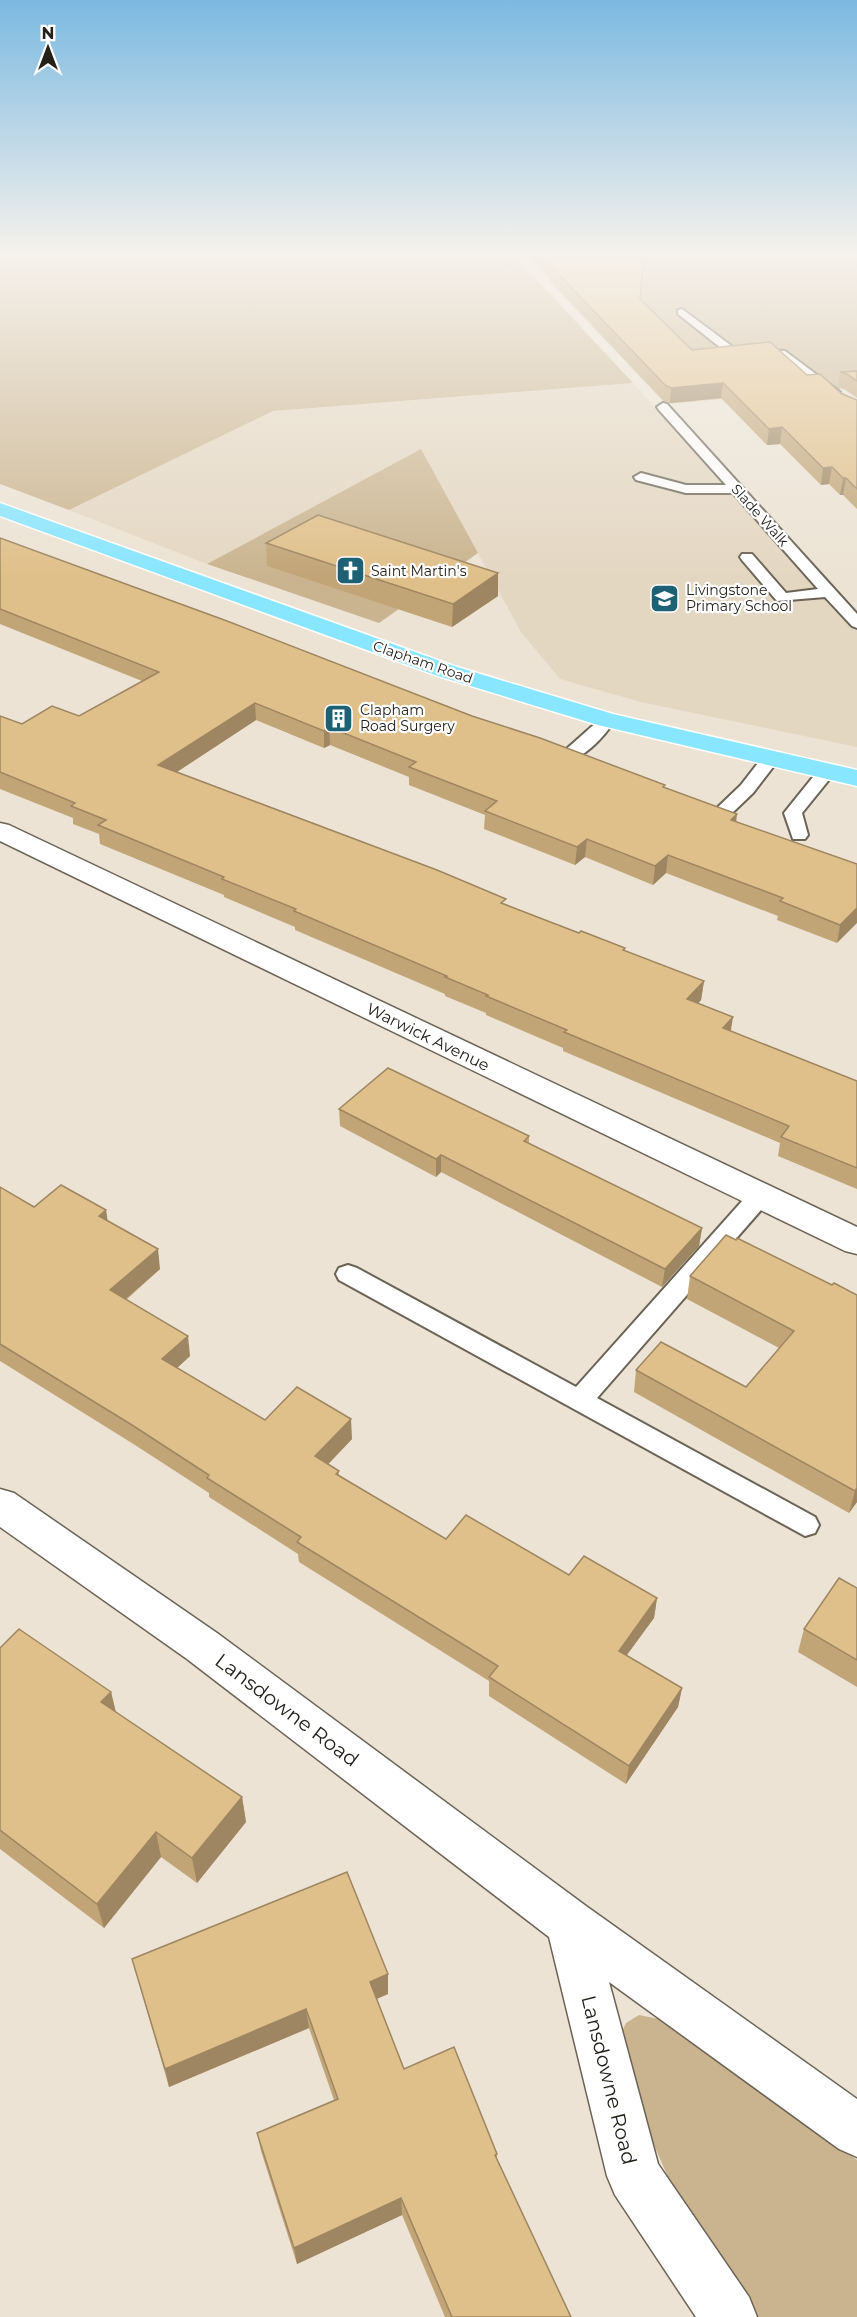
<svg xmlns="http://www.w3.org/2000/svg" width="857" height="2317" viewBox="0 0 857 2317" font-family="Montserrat,sans-serif">
<style>
.built{fill:#e4d7c2}
.green{fill:#cab48f}
.lines{fill:none;stroke-linecap:round;stroke-linejoin:round}
.service-casing{stroke:#6b6356;stroke-width:4}
.minor-casing{stroke:#6b6356;stroke-width:3}
.primary-casing{stroke:#fff;stroke-width:3}
.service{fill:#fff;fill-rule:evenodd}
.minor{fill:#fff;fill-rule:evenodd}
.primary{fill:#88e6ff;fill-rule:evenodd}
.wall{fill:#c1a577}
.shaded-wall{fill:#9d8661}
.building{fill:#e0c08a;stroke:#9d8661;stroke-width:1.5}
.labels{text-anchor:middle;dominant-baseline:central;stroke-width:4.5;stroke-linejoin:round;paint-order:stroke}
.far-street-label{font-size:14px;fill:#24211b;stroke:#fff}
.far-poi-label{font-size:14px;fill:#24211b;stroke:#fff;text-anchor:start}
.street-label{font-size:16px;fill:#24211b;stroke:#fff}
.near-street-label{font-size:20px;fill:#24211b;stroke:#fff}
</style>
<rect width="100%" height="100%" fill="#ece3d4"/>
<polygon class="built" points="633,383 857,631 857,747 641,702 560,679 521,632 421,449 207,564 69,510 273,411"/>
<g class="green">
<polygon points="0,253 512,253 633,383 273,411 69,510 0,484"/>
<polygon points="641,253 857,253 857,386 666,404 548,280"/>
<polygon points="421,449 478,553 379,623 207,564"/>
<polygon points="639,2015 674,2022 857,2160 857,2317 752,2317 686,2218 647,2129 618,2039 626,2023"/>
</g>
<g class="lines">
<defs>
<g id="service">
<polygon points="682,309 733,347 785,351 840,392 838,395 830,395 778,356 726,352 678,314 678,310"/>
<polygon points="663,403 667,404 857,614 857,628 852,626 825,597 777,601 742,560 740,557 742,554 752,554 786,593 818,589 733,493 686,493 636,480 634,477 641,473 686,485 726,485 659,410 657,407"/>
<path d="M 607,715 L 615,720 C 606,734 582,763 564,759 L 561,755 L 564,751 C 572,745 602,716 607,715 Z"/>
<polygon points="771,753 777,754 780,758 753,793 730,815 718,815 715,811 718,807 741,785 765,754"/>
<polygon points="827,766 833,767 836,771 802,813 808,835 805,839 793,839 784,813 821,767"/>
<polygon points="760,1188 768,1190 772,1196 768,1202 597,1398 815,1517 819,1525 815,1533 805,1536 339,1280 336,1274 339,1268 348,1265 357,1268 576,1387 752,1190"/>
</g>
<g id="minor">
<polygon points="0,823 9,825 857,1227 857,1254 845,1251 0,841"/>
<polygon points="0,1489 14,1493 217,1633 586,1906 857,2099 857,2157 839,2149 609,1982 658,2164 749,2297 757,2317 696,2317 615,2195 607,2176 549,1937 187,1659 0,1527"/>
</g>
<polygon id="primary" points="0,503 454,666 613,714 857,770 857,786 598,725 438,676 0,516"/>
</defs>
<use href="#service" class="service-casing"/>
<use href="#minor" class="minor-casing"/>
<use href="#primary" class="primary-casing"/>
<use href="#service" class="service"/>
<use href="#minor" class="minor"/>
<use href="#primary" class="primary"/>
</g>
<g class="wall">
<polygon points="530,253 644,253 640,299 692,350 807,375 857,400 857,509 843,495 840,495 829,484 821,485 780,444 767,445 721,398 670,403 664,401 530,258"/>
<polygon points="857,371 857,398 844,389 838,388 840,372"/>
<polygon points="0,538 472,716 664,787 736,822 857,864 837,943 777,920 778,916 666,873 653,885 585,857 575,865 484,829 485,815 409,785 409,777 330,745 324,748 256,720 177,772 506,904 579,933 625,948 625,951 704,981 701,1000 698,1004 731,1031 857,1081 857,1189 778,1156 780,1143 563,1051 563,1048 486,1015 486,1013 445,996 445,994 295,930 295,927 224,897 224,895 100,844 99,834 73,824 73,818 0,789 0,716 22,724 79,716 142,681 0,624"/>
<polygon points="266,543 498,596 452,627 267,566"/>
<polygon points="339,1109 529,1136 529,1143 702,1228 699,1246 662,1287 441,1172 436,1177 340,1126"/>
<polygon points="0,1187 34,1207 106,1210 107,1220 160,1269 126,1300 190,1356 177,1368 265,1420 352,1439 328,1464 339,1471 339,1475 446,1539 569,1575 657,1598 654,1618 626,1655 682,1688 678,1707 626,1784 489,1696 489,1681 299,1562 298,1554 209,1497 209,1493 135,1445 0,1361"/>
<polygon points="690,1276 832,1285 857,1502 849,1513 634,1392 636,1370 746,1387 779,1348 687,1299"/>
<polygon points="857,1588 857,1687 798,1652 804,1629"/>
<polygon points="0,1648 111,1692 116,1712 242,1797 246,1822 197,1883 161,1857 104,1928 0,1849"/>
<polygon points="132,1959 388,1974 388,1994 377,1999 404,2069 497,2154 497,2159 571,2317 445,2317 402,2215 297,2264 261,2151 257,2133 334,2100 309,2028 169,2087"/>
</g>
<g class="shaded-wall">
<polygon points="723,383 721,398 670,403 671,388"/>
<polygon points="782,427 780,444 767,445 769,429"/>
<polygon points="832,467 829,484 821,485 823,468"/>
<polygon points="843,478 846,478 843,495 840,495"/>
<polygon points="498,573 498,596 452,627 453,604"/>
<polygon points="255,703 256,720 160,783 158,765"/>
<polygon points="329,727 330,745 324,748 324,731"/>
<polygon points="737,814 735,833 731,820"/>
<polygon points="587,839 585,857 575,865 577,847"/>
<polygon points="668,855 666,873 653,885 655,866"/>
<polygon points="857,908 857,923 837,943 840,925"/>
<polygon points="704,981 701,1000 684,1018 687,999"/>
<polygon points="733,1017 730,1036 723,1028"/>
<polygon points="441,1155 441,1172 436,1177 436,1159"/>
<polygon points="106,1210 109,1230 99,1216"/>
<polygon points="702,1228 699,1246 662,1287 665,1269"/>
<polygon points="158,1249 160,1269 113,1310 110,1290"/>
<polygon points="188,1336 190,1356 165,1379 162,1359"/>
<polygon points="351,1419 352,1439 317,1476 315,1456"/>
<polygon points="857,1488 857,1502 849,1513 855,1491"/>
<polygon points="657,1598 654,1618 616,1670 619,1651"/>
<polygon points="682,1688 678,1707 626,1784 629,1766"/>
<polygon points="111,1692 117,1718 101,1702"/>
<polygon points="242,1797 246,1822 197,1883 192,1858"/>
<polygon points="156,1832 161,1857 104,1928 97,1904"/>
<polygon points="388,1974 388,1994 371,2001 370,1982"/>
<polygon points="306,2009 309,2028 169,2087 165,2069"/>
<polygon points="401,2198 402,2215 297,2264 294,2248"/>
</g>
<g class="building">
<polygon points="538,253 644,253 640,299 692,350 770,342 807,375 820,374 842,394 857,400 857,489 846,478 843,478 832,467 823,468 782,427 769,429 723,383 671,388 665,385"/>
<polygon points="857,371 857,381 847,374 840,372"/>
<polygon points="318,515 498,573 453,604 266,543"/>
<polygon points="0,538 227,621 472,716 540,738 665,785 663,787 737,814 731,820 857,864 857,908 840,925 780,901 783,898 668,855 655,866 587,839 577,847 485,811 497,801 409,767 416,762 329,727 324,731 255,703 158,765 437,870 506,899 501,903 579,933 581,931 625,948 623,950 704,981 687,999 733,1017 723,1028 857,1081 857,1168 781,1137 789,1126 564,1032 567,1030 486,996 488,995 445,977 447,976 294,911 296,909 222,879 224,877 98,825 106,820 71,806 75,803 0,772 0,716 22,724 52,706 79,716 159,672 0,609"/>
<polygon points="388,1068 529,1136 524,1141 702,1228 665,1269 441,1155 436,1159 339,1109"/>
<polygon points="61,1185 106,1210 99,1216 158,1249 110,1290 188,1336 162,1359 265,1420 297,1387 351,1419 315,1456 339,1471 336,1474 446,1539 466,1515 569,1575 584,1556 657,1598 619,1651 682,1688 629,1766 489,1677 498,1666 297,1542 301,1537 207,1478 209,1475 132,1425 0,1344 0,1187 34,1207"/>
<polygon points="726,1235 736,1240 737,1238 832,1285 834,1283 857,1295 857,1488 855,1491 636,1370 661,1342 746,1387 794,1331 690,1276"/>
<polygon points="839,1578 857,1588 857,1660 804,1629"/>
<polygon points="19,1629 111,1692 101,1702 242,1797 192,1858 156,1832 97,1904 0,1830 0,1648"/>
<polygon points="347,1872 388,1974 370,1982 404,2069 454,2047 497,2154 495,2155 571,2317 452,2317 401,2198 294,2248 257,2133 338,2099 306,2009 165,2069 132,1959"/>
</g>
<linearGradient id="sky" x2="0" y2="1"><stop stop-color="#7bb9e1"/><stop offset="0.44" stop-color="#f6f2ec"/><stop offset="1" stop-color="#f6f2ec" stop-opacity="0"/></linearGradient>
<rect width="857" height="577" fill="url(#sky)"/>
<defs>
<symbol id="church-square" viewBox="-11 -11 22 22"><rect x="-9" y="-9" width="18" height="18" rx="4" fill="#1d6174" stroke="#fff"/><path d="M-1.2-6h2.4v3.5h3.3v2.4h-3.3V6h-2.4V-.1h-3.3v-2.4h3.3Z" fill="#fff"/></symbol>
<symbol id="school-square" viewBox="-11 -11 22 22"><rect x="-9" y="-9" width="18" height="18" rx="4" fill="#1d6174" stroke="#fff"/><path d="M0-5L7-2L0 1L-7-2ZM-4 1L0 2.5L4 1V4Q0 6-4 4Z" fill="#fff"/></symbol>
<symbol id="building-square" viewBox="-11 -11 22 22"><rect x="-9" y="-9" width="18" height="18" rx="4" fill="#1d6174" stroke="#fff"/><path d="M-4-6H4V6H1V3H-1V6H-4ZM-2.5-4.3h1.7v1.8h-1.7ZM.8-4.3h1.7v1.8H.8ZM-2.5-1h1.7V.8h-1.7ZM.8-1h1.7V.8H.8Z" fill="#fff"/></symbol>
</defs>
<g fill-rule="evenodd">
<use href="#church-square" x="334" y="554" width="33" height="33"/>
<use href="#school-square" x="648" y="582" width="33" height="33"/>
<use href="#building-square" x="322" y="702" width="33" height="33"/>
</g>
<g class="labels">
<g class="far-street-label">
<text transform="translate(760 515) rotate(48)">Slade Walk</text>
<text transform="translate(423 662) rotate(19)">Clapham Road</text>
</g>
<g class="far-poi-label">
<text x="371" y="571">Saint Martin's</text>
<text x="686" y="590">Livingstone<tspan x="686" dy="16">Primary School</tspan></text>
<text x="360" y="710">Clapham<tspan x="360" dy="16">Road Surgery</tspan></text>
</g>
<g class="street-label">
<text transform="translate(428 1037) rotate(26)">Warwick Avenue</text>
</g>
<g class="near-street-label">
<text transform="translate(287 1710) rotate(37)">Lansdowne Road</text>
<text transform="translate(609 2080) rotate(76)">Lansdowne Road</text>
</g>
</g>
<g transform="translate(48 48)" stroke="#ffffff" stroke-width="4.5" paint-order="stroke">
<path d="M0-4.5L10 22L0 15L-10 22Z" fill="#24211b"/>
<text y="-9" font-size="16" font-weight="bold" text-anchor="middle" fill="#24211b">N</text>
</g>
</svg>
